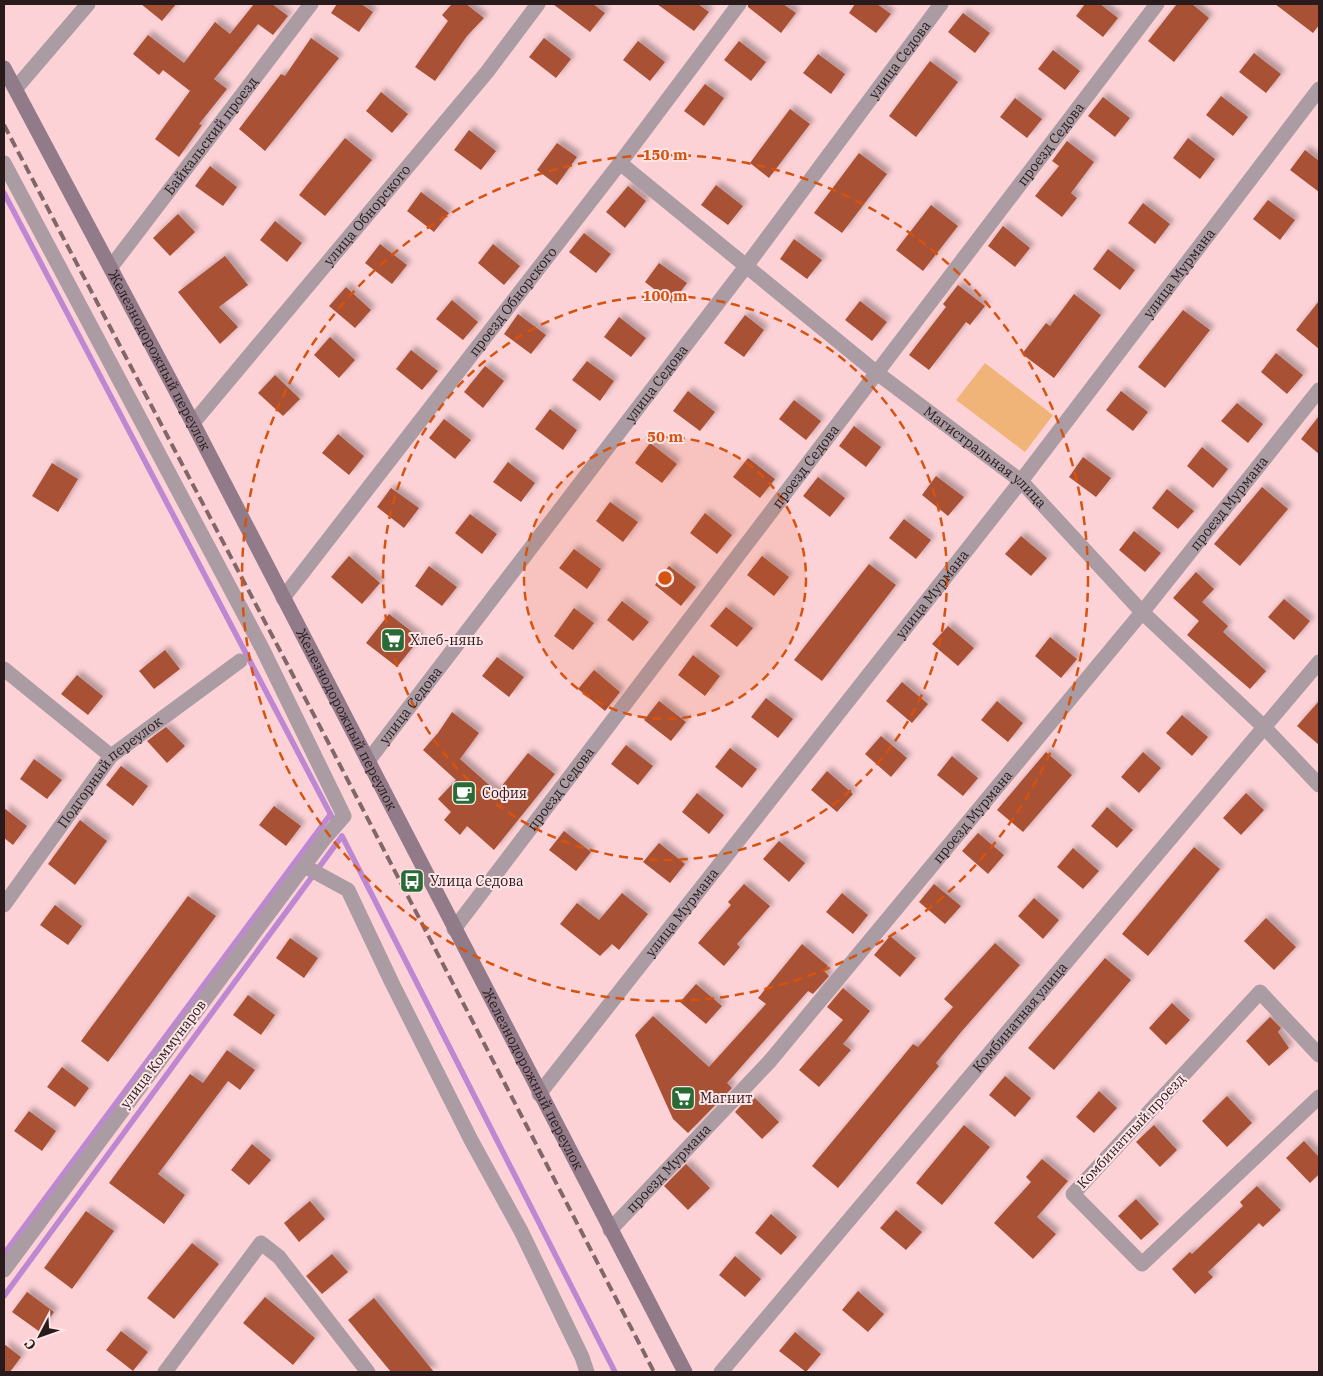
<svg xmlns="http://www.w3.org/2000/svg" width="1323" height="1376" viewBox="0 0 1323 1376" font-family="'IBM Plex Serif',serif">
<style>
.green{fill:#f0b479}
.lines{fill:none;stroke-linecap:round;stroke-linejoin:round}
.stream{stroke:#bd87d2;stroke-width:5.5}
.building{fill:#a85136;filter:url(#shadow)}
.street{stroke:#ab9ca4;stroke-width:15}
.secondary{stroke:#927b88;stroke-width:15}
.rail{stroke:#81676a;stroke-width:4;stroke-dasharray:10 5;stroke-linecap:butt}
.ring{fill:none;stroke:#d5530e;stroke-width:2.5;stroke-dasharray:9 6}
.labels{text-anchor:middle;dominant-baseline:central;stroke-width:4;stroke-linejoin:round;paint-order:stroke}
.street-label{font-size:14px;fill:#291a1c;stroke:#ffe5e7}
.poi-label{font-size:14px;fill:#291a1c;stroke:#ffe5e7;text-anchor:start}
.centre{fill:#d5530e;stroke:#ffe5e7;stroke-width:2.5}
.ring-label{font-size:15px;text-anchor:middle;font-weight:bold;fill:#d5530e;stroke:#ffe5e7;stroke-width:4;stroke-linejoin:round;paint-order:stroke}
</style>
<defs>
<filter id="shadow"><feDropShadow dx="4.5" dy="-4.5" stdDeviation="2.5" flood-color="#0004"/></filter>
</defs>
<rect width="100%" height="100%" fill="#fdd2d7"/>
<polygon class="green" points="985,363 1053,415 1025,452 956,400"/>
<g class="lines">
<g class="stream">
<polyline points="4,193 333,819"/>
<polyline points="4,1254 330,815"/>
<polyline points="4,1296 342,836 615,1372"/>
</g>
</g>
<g class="building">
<polygon points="141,4 176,4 162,21"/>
<polygon points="254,4 272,4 288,16 273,35 258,24 214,79 227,89 199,124 202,125 179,157 155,139 190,91 163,70 159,75 133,54 148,35 184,63 215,22 230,34"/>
<polygon points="337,4 361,4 373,12 359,32 331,13"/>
<polygon points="452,4 466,4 484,18 467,36 435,81 415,67 448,21 442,15"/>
<polygon points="553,4 593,4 605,13 590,32"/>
<polygon points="657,4 698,4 709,12 694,31"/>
<polygon points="748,4 783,4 796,13 781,33 748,7"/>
<polygon points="855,4 877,4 891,14 876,33 849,13"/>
<polygon points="1085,4 1100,4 1118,18 1103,37 1076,16"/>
<polygon points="1177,4 1192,4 1209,18 1174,62 1148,41"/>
<polygon points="1275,4 1319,4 1319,25 1313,33"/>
<polygon points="963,13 990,33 975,53 948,32"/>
<polygon points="311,38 339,58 265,151 239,129 281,74 285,76"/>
<polygon points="544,38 571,59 556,78 529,57"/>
<polygon points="638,41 665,62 650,81 623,60"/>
<polygon points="739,41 766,62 751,81 724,60"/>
<polygon points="1053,50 1080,71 1065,90 1038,69"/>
<polygon points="1254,53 1281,74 1266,93 1239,72"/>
<polygon points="818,54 845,74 831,94 803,73"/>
<polygon points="930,61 958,82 916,137 889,116"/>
<polygon points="705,84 724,98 704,126 684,111"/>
<polygon points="381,92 408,114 392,133 366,111"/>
<polygon points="1221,96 1248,117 1233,136 1206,115"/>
<polygon points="1103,97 1130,118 1115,137 1088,116"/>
<polygon points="1015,98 1042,119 1027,138 1000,117"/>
<polygon points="790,109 810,124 769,178 750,163"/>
<polygon points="469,130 496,151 481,170 454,150"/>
<polygon points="345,138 372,160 325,216 299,195"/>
<polygon points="1188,138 1215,159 1200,179 1173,158"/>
<polygon points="1067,141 1094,162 1071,193 1077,198 1062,217 1035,196 1059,166 1052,161"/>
<polygon points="557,143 577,157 557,185 537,170"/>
<polygon points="1305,150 1319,161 1319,192 1290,170"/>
<polygon points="859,153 887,174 842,233 814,213"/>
<polygon points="210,166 237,187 223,206 195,186"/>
<polygon points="716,185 743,206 728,225 701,205"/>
<polygon points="628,186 646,201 625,228 606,212"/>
<polygon points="421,192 449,213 434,232 407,211"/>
<polygon points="1268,200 1295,220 1280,240 1253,219"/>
<polygon points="1143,203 1170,224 1155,244 1128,223"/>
<polygon points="931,205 958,226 923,271 896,250"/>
<polygon points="178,214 195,232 170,256 153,238"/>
<polygon points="275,221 302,243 287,262 260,240"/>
<polygon points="1003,226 1030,248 1015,267 988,246"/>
<polygon points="584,233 611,254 596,273 569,252"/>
<polygon points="794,239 822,260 807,279 780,259"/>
<polygon points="380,244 407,265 392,284 365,263"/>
<polygon points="493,244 520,266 504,285 478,263"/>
<polygon points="1108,249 1135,270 1120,290 1093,269"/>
<polygon points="225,256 248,285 219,307 238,327 220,344 178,292"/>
<polygon points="659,263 687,283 672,303 645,282"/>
<polygon points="958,285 985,306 970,325 966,322 929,370 909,355 946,307 943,304"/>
<polygon points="346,287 371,310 355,328 329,306"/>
<polygon points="1074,294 1101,315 1054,378 1022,354 1046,323 1050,326"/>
<polygon points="452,300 478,322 463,340 436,319"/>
<polygon points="860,301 887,322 872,341 845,320"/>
<polygon points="1319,301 1319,349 1296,330"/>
<polygon points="1183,310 1210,330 1165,388 1138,367"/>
<polygon points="518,314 546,335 531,354 504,334"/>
<polygon points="745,315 764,330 744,357 724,343"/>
<polygon points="619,317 646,338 631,357 604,337"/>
<polygon points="330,337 355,360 339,378 314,355"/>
<polygon points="411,350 438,371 422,390 396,369"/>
<polygon points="1276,353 1303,375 1287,394 1261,372"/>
<polygon points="587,361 614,381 600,401 572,380"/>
<polygon points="485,366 504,381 483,408 464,392"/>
<polygon points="275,375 300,399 283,416 258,393"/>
<polygon points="688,391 715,412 700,431 673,411"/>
<polygon points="1121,391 1148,412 1133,431 1106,410"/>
<polygon points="794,400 821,421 806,440 779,419"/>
<polygon points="1237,403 1263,424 1248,443 1221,421"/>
<polygon points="550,409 577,430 563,450 535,429"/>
<polygon points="1319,416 1319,454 1301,439"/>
<polygon points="444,419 471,440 455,459 429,438"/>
<polygon points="854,426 881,447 866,467 839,446"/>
<polygon points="338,434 364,456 349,475 322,453"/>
<polygon points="650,443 677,464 662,483 635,463"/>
<polygon points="1202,447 1228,469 1213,488 1187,466"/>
<polygon points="1083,457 1111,478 1096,497 1069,477"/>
<polygon points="748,458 775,479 760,498 733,477"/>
<polygon points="508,462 535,483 521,502 493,482"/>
<polygon points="52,463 78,479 58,512 32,496"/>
<polygon points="936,476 964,497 948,516 922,495"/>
<polygon points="818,477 845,498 830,517 803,496"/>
<polygon points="1262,487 1288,509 1240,566 1214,544"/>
<polygon points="391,488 419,508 404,528 377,507"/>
<polygon points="1167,489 1194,511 1178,529 1152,508"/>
<polygon points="610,502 638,522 623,542 596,521"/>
<polygon points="705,513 732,535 717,554 690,533"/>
<polygon points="470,514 497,534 482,554 455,533"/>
<polygon points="904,519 931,540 916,559 889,538"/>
<polygon points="1134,531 1161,553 1145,572 1119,550"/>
<polygon points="1021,536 1047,558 1031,576 1005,554"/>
<polygon points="574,549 601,569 587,589 559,568"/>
<polygon points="349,556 380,583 362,604 331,577"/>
<polygon points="762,556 789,577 774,596 747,575"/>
<polygon points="869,564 896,585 822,681 794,660"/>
<polygon points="429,566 457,587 442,606 415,586"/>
<polygon points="669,566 696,587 681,606 655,585"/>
<polygon points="1196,572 1214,589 1202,602 1228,626 1223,632 1266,671 1250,689 1187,635 1199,621 1173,598"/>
<polygon points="1284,599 1310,621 1294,640 1268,617"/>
<polygon points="622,601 649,622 633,641 607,620"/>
<polygon points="726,607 753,628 737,647 710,626"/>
<polygon points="574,608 594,623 573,650 554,636"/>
<polygon points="389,614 420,638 397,667 366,643"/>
<polygon points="948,626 974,648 958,666 932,644"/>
<polygon points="1050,637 1077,659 1061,678 1035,656"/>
<polygon points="165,650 180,669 154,689 139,671"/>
<polygon points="693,655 720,676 705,696 678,675"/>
<polygon points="497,657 524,677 509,697 482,676"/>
<polygon points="594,670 620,692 605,711 578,689"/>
<polygon points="77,675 103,696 88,715 61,694"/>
<polygon points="902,682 928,704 912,723 886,701"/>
<polygon points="766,698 793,719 778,738 751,717"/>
<polygon points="659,701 686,722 671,741 644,720"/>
<polygon points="997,701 1023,723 1008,742 981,720"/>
<polygon points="1319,701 1319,745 1297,726"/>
<polygon points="452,712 479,733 460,759 497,792 528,753 555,774 494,850 467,826 460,835 444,820 451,812 438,799 456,780 423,750 438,733"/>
<polygon points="1182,715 1208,737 1192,756 1166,733"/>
<polygon points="166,727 185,746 167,763 147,741"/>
<polygon points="881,736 907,758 891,777 865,754"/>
<polygon points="626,745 653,766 638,785 611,764"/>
<polygon points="730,748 757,769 742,788 715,767"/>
<polygon points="1046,752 1072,775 1023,832 997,810"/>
<polygon points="1143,752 1161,768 1139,793 1121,777"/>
<polygon points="952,756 978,778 963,796 937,775"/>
<polygon points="34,759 62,780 47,799 20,779"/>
<polygon points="121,766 148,786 133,806 106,785"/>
<polygon points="827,771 853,794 837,812 811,790"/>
<polygon points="697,793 724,815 709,834 682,812"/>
<polygon points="1246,793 1264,810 1241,835 1223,818"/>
<polygon points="274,806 301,826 286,846 259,825"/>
<polygon points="1107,807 1133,830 1117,848 1091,826"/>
<polygon points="4,808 27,826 13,845 4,838"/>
<polygon points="80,820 107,841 75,885 48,864"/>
<polygon points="564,831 591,852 576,871 549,850"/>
<polygon points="978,833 1004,855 988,874 962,851"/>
<polygon points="779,841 805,863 789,882 763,859"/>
<polygon points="659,843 685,864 670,883 643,862"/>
<polygon points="1194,847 1220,869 1148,956 1122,934"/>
<polygon points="1073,848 1099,871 1083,889 1057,867"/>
<polygon points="744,884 770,906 737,944 740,947 724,966 698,943 731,905 728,902"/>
<polygon points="934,884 961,906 945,924 919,902"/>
<polygon points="622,893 648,914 619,950 612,944 600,956 560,924 577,903 599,920"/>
<polygon points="842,893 868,915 853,934 826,912"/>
<polygon points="188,896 216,916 108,1062 81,1041"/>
<polygon points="1034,898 1059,920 1043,939 1018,916"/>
<polygon points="55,905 82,926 68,945 40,925"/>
<polygon points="1266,918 1296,947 1274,970 1244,941"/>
<polygon points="890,936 916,958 900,977 874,955"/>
<polygon points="290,938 318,958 304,978 276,958"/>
<polygon points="995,943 1020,965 961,1032 936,1063 939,1066 838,1188 812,1166 913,1044 918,1047 953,1007 944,999"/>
<polygon points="802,944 828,966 824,971 829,976 813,994 808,991 727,1083 732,1088 688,1133 673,1119 635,1035 653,1016 709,1067 766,1004 758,998"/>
<polygon points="1105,958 1131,980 1054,1070 1028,1048"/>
<polygon points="696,984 722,1006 706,1024 680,1002"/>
<polygon points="843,988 870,1011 843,1044 851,1050 819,1087 799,1070 843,1020 827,1007"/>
<polygon points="248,995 275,1015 261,1035 233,1015"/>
<polygon points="1172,1003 1190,1020 1166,1045 1149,1028"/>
<polygon points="1270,1017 1281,1028 1278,1032 1289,1048 1269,1066 1246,1041"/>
<polygon points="227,1050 255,1070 240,1090 228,1081 158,1174 185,1195 164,1224 109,1183 190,1074 203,1083"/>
<polygon points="62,1067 89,1088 75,1107 47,1087"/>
<polygon points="1005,1076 1031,1098 1015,1117 989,1095"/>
<polygon points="1099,1091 1117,1108 1094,1133 1076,1117"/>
<polygon points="1227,1096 1252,1123 1227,1147 1202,1121"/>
<polygon points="755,1098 779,1122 762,1139 735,1112 746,1100 749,1104"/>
<polygon points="29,1111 56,1131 42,1151 14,1131"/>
<polygon points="964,1125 990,1147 942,1205 916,1183"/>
<polygon points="1154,1125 1177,1150 1160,1167 1136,1142"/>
<polygon points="1304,1141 1319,1157 1319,1174 1310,1183 1286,1158"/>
<polygon points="252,1144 271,1160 249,1185 231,1170"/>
<polygon points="1042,1159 1068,1181 1037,1217 1056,1234 1033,1259 994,1223 1031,1182 1026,1177"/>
<polygon points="686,1164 710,1188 688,1210 664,1186"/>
<polygon points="1257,1186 1281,1210 1263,1227 1259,1223 1208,1272 1213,1277 1195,1294 1172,1269 1190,1252 1192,1254 1243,1206 1240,1202"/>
<polygon points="1136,1199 1159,1224 1141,1240 1118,1216"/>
<polygon points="310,1201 325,1219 299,1242 284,1223"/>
<polygon points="896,1210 922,1232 906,1250 880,1228"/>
<polygon points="86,1211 114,1231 72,1289 44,1268"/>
<polygon points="771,1214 797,1237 781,1255 755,1233"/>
<polygon points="192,1243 219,1264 174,1319 147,1298"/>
<polygon points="332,1254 348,1272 322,1294 306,1276"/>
<polygon points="735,1256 761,1279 745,1297 719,1275"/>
<polygon points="858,1291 884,1314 868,1332 842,1310"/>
<polygon points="27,1292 54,1312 40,1332 12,1312"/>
<polygon points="265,1297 315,1338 293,1365 243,1323"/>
<polygon points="374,1298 434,1372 391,1372 348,1320"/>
<polygon points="121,1331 148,1352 133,1371 106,1350"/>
<polygon points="795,1332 821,1354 806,1372 779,1351"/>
<polygon points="4,1344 21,1357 10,1372 4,1372"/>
</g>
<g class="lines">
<g class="street">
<polyline points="16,88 88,4"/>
<polyline points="4,163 262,648 344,816 324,839 4,1270"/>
<path id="s1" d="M 620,163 L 877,373 L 1021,481 L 1142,612 L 1264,727 L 1319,785"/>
<path id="s2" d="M 111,267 L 311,4"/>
<path id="s3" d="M 193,423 L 487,72 L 538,4"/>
<path id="s4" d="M 283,598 L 620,163 L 739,4"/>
<polyline points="4,669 111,756"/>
<path id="s5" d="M 368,761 L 747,265 L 941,4"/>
<polyline points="304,866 348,890 392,983 471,1140 521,1231 582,1357 587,1372"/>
<path id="s6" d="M 4,905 L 111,756 L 240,661"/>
<path id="s7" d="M 454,929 L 1157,4"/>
<polyline points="1319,1055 1260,992 1073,1194 1142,1264 1319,1097"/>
<path id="s8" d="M 539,1094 L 1021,481 L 1319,89"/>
<path id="s9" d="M 610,1230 L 770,1061 L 1148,605 L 1319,390"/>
<polyline points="165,1372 261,1243 279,1257 368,1372"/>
<path id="s10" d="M 721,1372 L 1319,662"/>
</g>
<path class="secondary" id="s11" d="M 4,68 L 193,423 L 685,1372"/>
<polyline class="rail" points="4,125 327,740 654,1372"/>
</g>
<circle cx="665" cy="578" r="141" fill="#d5530e" fill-opacity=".12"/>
<g class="ring">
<circle cx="665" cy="578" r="141"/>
<circle cx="665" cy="578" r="282"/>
<circle cx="665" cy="578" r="423"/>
</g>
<defs>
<symbol id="supermarket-square" viewBox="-11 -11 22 22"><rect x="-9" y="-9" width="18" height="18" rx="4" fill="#296b35" stroke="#ffe5e7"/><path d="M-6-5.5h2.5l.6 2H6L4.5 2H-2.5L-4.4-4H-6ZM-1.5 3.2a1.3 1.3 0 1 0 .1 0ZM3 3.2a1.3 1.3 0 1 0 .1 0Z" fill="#fff"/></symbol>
<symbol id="cafe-square" viewBox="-11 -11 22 22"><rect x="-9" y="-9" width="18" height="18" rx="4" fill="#296b35" stroke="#ffe5e7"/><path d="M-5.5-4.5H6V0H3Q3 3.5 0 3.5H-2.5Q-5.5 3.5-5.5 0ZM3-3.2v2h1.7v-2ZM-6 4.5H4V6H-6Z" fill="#fff"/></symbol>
<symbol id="bus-square" viewBox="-11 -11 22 22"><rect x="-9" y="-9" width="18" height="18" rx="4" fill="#296b35" stroke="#ffe5e7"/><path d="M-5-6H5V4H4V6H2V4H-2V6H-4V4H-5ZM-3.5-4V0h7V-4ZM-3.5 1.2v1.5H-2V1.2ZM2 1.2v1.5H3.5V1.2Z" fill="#fff"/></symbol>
</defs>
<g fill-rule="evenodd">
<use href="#supermarket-square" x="379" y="626" width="28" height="28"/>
<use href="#cafe-square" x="450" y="779" width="28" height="28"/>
<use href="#bus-square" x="398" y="867" width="28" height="28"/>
<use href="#supermarket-square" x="669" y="1084" width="28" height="28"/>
</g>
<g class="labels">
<g class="street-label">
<text stroke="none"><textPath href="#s5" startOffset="880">улица Седова</textPath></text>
<text stroke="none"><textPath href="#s2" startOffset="165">Байкальский проезд</textPath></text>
<text stroke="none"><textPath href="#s7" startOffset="986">проезд Седова</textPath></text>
<text stroke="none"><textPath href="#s3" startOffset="271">улица Обнорского</textPath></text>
<text stroke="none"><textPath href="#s8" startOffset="1041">улица Мурмана</textPath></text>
<text stroke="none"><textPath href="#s4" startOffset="375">проезд Обнорского</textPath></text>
<text stroke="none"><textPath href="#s11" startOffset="331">Железнодорожный переулок</textPath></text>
<text stroke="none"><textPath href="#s5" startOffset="475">улица Седова</textPath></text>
<text stroke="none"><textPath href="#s1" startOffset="469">Магистральная улица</textPath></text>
<text stroke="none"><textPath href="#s7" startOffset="581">проезд Седова</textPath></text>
<text stroke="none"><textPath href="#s9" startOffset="955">проезд Мурмана</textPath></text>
<text stroke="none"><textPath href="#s8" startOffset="636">улица Мурмана</textPath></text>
<text stroke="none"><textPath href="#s5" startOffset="70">улица Седова</textPath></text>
<text stroke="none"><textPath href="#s11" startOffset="736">Железнодорожный переулок</textPath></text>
<text stroke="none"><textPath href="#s6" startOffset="171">Подгорный переулок</textPath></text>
<text stroke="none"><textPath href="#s7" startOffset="176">проезд Седова</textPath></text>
<text stroke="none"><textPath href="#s9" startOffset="550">проезд Мурмана</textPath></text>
<text stroke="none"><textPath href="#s8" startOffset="231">улица Мурмана</textPath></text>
<text stroke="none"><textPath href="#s10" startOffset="464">Комбинатная улица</textPath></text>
<text transform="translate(163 1054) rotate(-53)">улица Коммунаров</text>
<text stroke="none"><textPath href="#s11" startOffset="1141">Железнодорожный переулок</textPath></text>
<text transform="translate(1131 1131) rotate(-47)">Комбинатный проезд</text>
<text stroke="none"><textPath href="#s9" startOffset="85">проезд Мурмана</textPath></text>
</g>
<g class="poi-label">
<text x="410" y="640">Хлеб-нянь</text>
<text x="482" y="793">София</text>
<text x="430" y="881">Улица Седова</text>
<text x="700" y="1098">Магнит</text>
</g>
</g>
<circle cx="665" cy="578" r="8" class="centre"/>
<g class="ring-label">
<text x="665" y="160">150 m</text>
<text x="665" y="301">100 m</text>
<text x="665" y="442">50 m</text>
</g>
<rect width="1323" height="1376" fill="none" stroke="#291a1c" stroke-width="10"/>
<g transform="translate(40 1336) rotate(229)" stroke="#ffe5e7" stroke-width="4" paint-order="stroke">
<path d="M0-4L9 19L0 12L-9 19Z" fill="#291a1c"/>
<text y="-8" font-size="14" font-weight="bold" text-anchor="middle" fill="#291a1c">С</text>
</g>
</svg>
